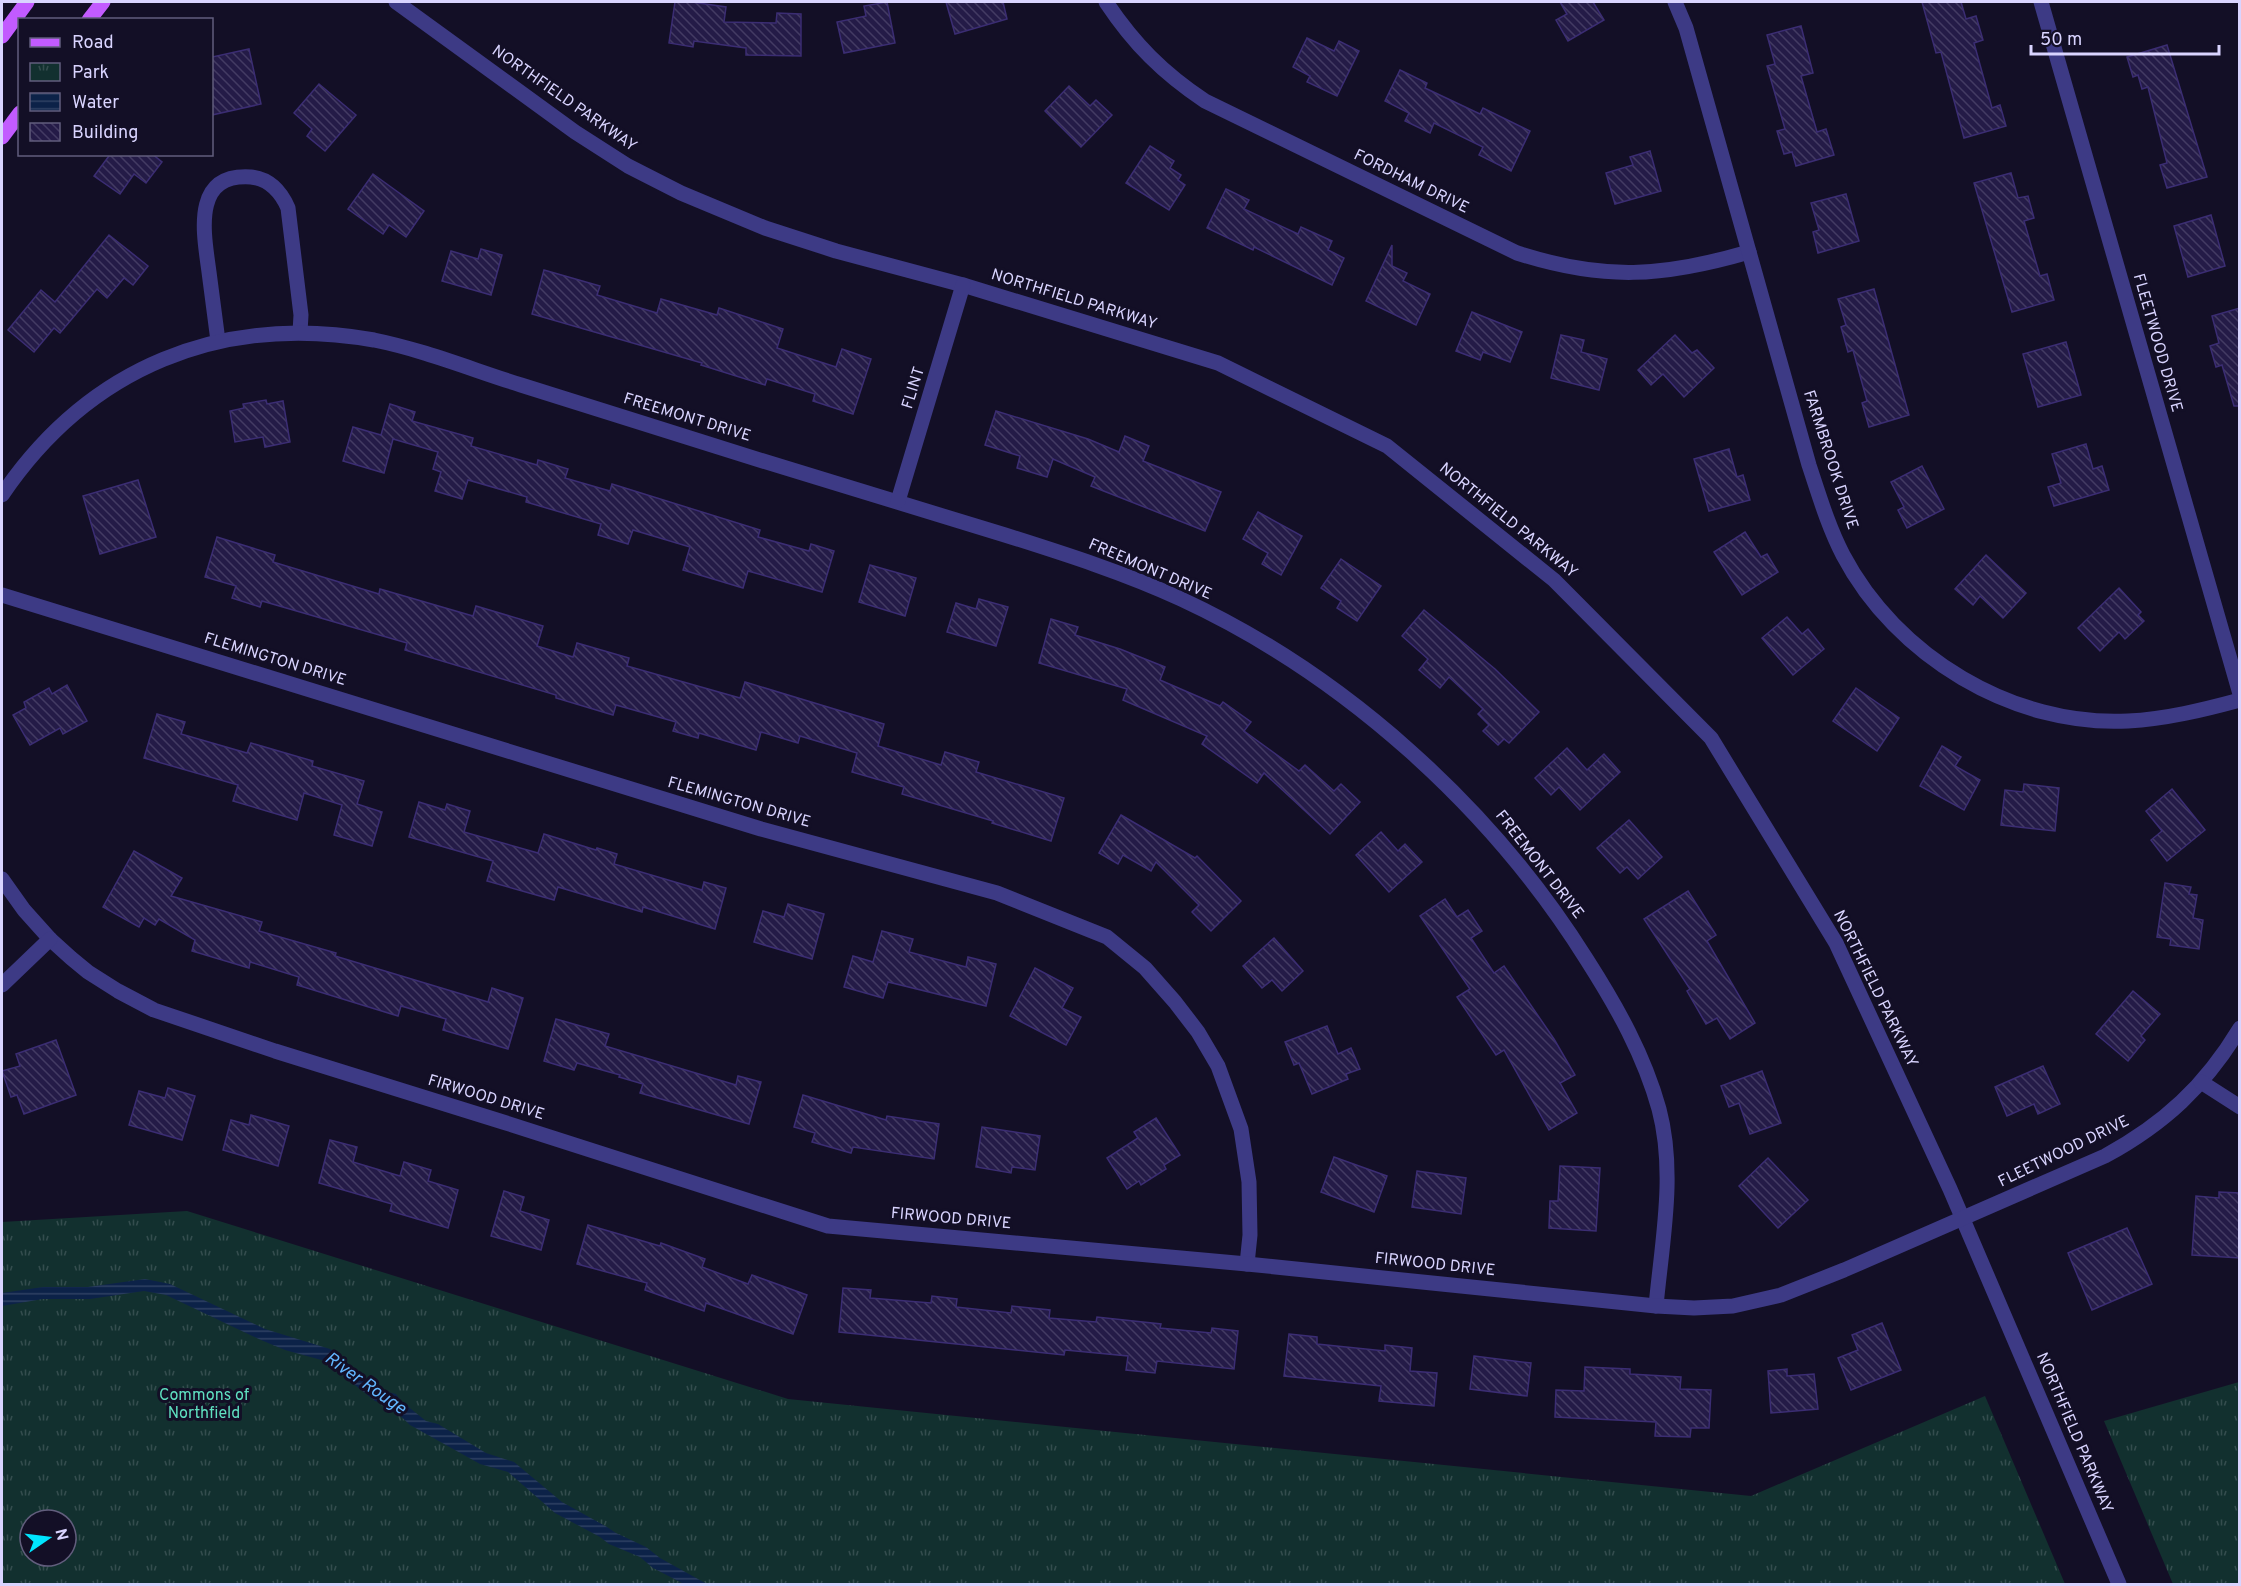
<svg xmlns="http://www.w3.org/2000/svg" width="2241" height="1586" viewBox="0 0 2241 1586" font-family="Overpass,sans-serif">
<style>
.park{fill:url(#park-tufts);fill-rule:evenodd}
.water{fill:url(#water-rules)}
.building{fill:url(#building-back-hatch);stroke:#3b2d73;stroke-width:1.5}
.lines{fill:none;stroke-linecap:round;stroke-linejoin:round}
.minor{stroke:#3d3a85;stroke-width:15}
.major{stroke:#c25bff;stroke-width:15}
.labels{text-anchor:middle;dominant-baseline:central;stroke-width:6;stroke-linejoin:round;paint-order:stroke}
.street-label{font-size:16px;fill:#d9d4ff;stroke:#130f26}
.park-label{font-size:16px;fill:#5fe0c0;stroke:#130f26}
.water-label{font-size:18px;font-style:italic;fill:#62b6ff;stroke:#130f26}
</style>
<defs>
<pattern id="park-tufts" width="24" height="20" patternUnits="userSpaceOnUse" patternTransform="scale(1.5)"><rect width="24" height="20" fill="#12302f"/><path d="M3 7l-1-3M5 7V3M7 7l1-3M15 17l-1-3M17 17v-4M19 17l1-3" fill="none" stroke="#344d4e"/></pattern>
<pattern id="water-rules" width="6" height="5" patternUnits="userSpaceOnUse" patternTransform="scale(1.5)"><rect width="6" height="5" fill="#0c2248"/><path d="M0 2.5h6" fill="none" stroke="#2f4163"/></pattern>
<pattern id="building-back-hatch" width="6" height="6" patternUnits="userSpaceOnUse" patternTransform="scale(1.5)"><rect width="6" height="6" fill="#241b47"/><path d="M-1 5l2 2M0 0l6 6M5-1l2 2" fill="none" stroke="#433b63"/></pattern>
</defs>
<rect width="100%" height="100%" fill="#130f26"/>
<g class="park">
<path d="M 187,1211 L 788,1399 L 1751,1496 L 1985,1396 L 2065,1584 L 2,1584 L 2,1222 ZM 30,1520 L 66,1520 L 66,1556 L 30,1556 Z"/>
<polygon points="2239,1382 2239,1584 2173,1584 2104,1421"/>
</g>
<polygon class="water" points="145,1279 170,1284 265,1329 330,1349 345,1360 358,1374 380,1390 396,1394 401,1401 426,1421 438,1424 486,1453 514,1462 562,1502 607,1527 616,1533 646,1547 660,1558 707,1584 684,1584 653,1568 640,1557 609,1544 600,1537 555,1513 508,1472 480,1464 410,1425 389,1405 375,1401 325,1361 285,1350 261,1340 166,1295 144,1291 90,1299 43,1299 2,1306 2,1293 43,1287 88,1287"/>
<g class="building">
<polygon points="675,2 692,2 726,7 724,22 776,23 777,13 801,14 801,56 746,55 746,48 694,41 693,47 669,43"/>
<polygon points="887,2 895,43 844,53 837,22 866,16 864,6"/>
<polygon points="946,2 1003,2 1007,19 955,34"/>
<polygon points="1560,2 1593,2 1604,20 1568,41 1556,20 1567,14"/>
<polygon points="1922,2 1961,2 1966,19 1976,16 1983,40 1974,43 1992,108 2000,105 2006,126 1964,138 1941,52 1936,53"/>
<polygon points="1801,26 1813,73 1801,76 1817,132 1826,129 1834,155 1796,166 1792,152 1784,154 1777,131 1785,129 1767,66 1775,64 1767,35"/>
<polygon points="1307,38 1334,51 1339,41 1359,51 1337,96 1307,82 1310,76 1293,67"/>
<polygon points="2167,45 2207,177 2167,188 2160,165 2167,163 2148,87 2142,89 2138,75 2133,77 2127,57"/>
<polygon points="249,49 261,104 212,115 212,57"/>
<polygon points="1400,70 1427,83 1425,88 1480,114 1483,108 1530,131 1511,171 1479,155 1483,147 1434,123 1430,133 1405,121 1409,113 1385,101"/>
<polygon points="319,84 356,115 325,151 307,136 312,129 294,113"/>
<polygon points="1069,86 1090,106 1096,100 1112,115 1081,147 1045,111"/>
<polygon points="1150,146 1174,161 1170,168 1181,175 1178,180 1185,185 1169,210 1126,183"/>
<polygon points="1650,151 1661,191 1615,204 1606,173 1633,165 1630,157"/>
<polygon points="107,154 152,154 162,162 146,183 134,174 120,194 94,176 109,156"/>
<polygon points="2011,173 2018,198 2028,196 2034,218 2024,221 2040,276 2047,274 2054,300 2012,312 1974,183"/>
<polygon points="373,174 424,211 406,237 389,225 383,234 348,209"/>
<polygon points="1226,189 1249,200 1244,209 1298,234 1301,227 1332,241 1328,250 1344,258 1332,285 1254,247 1253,250 1207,228"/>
<polygon points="1846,194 1859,241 1818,253 1813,232 1819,230 1811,203"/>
<polygon points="2211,215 2225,266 2188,277 2174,226"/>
<polygon points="109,235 148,266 133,285 124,278 107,298 97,289 60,333 54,328 34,352 8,330 41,290 55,302"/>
<polygon points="1392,245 1392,266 1407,273 1403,281 1430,294 1416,325 1366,301"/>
<polygon points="481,249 502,255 491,295 442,281 451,251 478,259"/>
<polygon points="544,270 600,286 597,295 657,313 661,299 717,315 719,308 783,329 777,348 836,367 842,349 871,359 853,414 813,401 815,394 767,379 765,385 701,365 702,363 532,314"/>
<polygon points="1874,289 1909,415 1869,427 1862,403 1867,401 1853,350 1848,352 1841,327 1846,325 1838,299"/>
<polygon points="2240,308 2240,406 2234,406 2222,365 2216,367 2210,346 2219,343 2212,316"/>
<polygon points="1472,312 1522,332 1510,362 1483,352 1480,360 1456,351"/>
<polygon points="1561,335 1584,340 1581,352 1607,359 1599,390 1551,378"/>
<polygon points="1675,335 1692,353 1697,350 1714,368 1684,397 1663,374 1651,385 1638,370"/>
<polygon points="2066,342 2081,395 2038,407 2023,354"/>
<polygon points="266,400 267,404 283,401 290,442 265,447 263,437 235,442 230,411 244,408 243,404"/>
<polygon points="390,404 415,412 412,421 473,438 471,446 537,465 538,460 568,469 565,478 610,491 612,484 760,530 758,537 809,551 811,544 834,551 822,592 748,571 743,588 683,570 690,547 633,530 628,544 598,535 601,524 526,502 527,497 468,480 462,499 435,491 441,472 433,469 438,452 393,439 384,473 343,461 353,427 381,435"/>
<polygon points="996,411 1088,439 1119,452 1125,436 1149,446 1143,461 1221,492 1205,531 1091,486 1095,477 1053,459 1047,477 1017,468 1020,456 985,445"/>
<polygon points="2086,444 2093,469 2102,466 2109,490 2054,506 2048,487 2061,483 2052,454"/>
<polygon points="1729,449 1737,477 1743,475 1750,500 1709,511 1694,459"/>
<polygon points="1922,466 1944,509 1907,528 1898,510 1904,507 1891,482"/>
<polygon points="138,480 156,537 100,554 83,496"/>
<polygon points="1258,512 1302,536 1281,575 1262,564 1268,553 1243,539"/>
<polygon points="1745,532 1761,557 1767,554 1778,572 1742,595 1714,552"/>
<polygon points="217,537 275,555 273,562 379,594 380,589 473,616 476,606 543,626 537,646 573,657 577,643 629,658 627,666 740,698 745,682 884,724 878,746 941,765 945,752 979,762 976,772 1064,798 1051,841 992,823 993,821 902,794 904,787 852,772 857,753 800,736 798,743 761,732 756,750 699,733 698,738 673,731 676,722 616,705 613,715 556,698 556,695 405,650 407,643 262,601 260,607 232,598 236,586 205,577"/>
<polygon points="1986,555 2026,593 2003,618 1980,596 1973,605 1955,589"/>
<polygon points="1341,559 1381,586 1357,621 1337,608 1341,601 1321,588"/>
<polygon points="870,565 916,578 905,616 859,602"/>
<polygon points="2119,588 2141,612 2138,615 2144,621 2125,639 2119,632 2100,651 2078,628"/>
<polygon points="979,599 1008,607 996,646 947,632 956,603 976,609"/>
<polygon points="1424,610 1495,669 1539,712 1509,743 1504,739 1498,745 1483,731 1489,725 1478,714 1483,709 1449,677 1440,688 1419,670 1428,659 1402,636"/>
<polygon points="1787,617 1802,634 1808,629 1824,649 1793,675 1762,638"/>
<polygon points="1051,619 1078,627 1075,635 1120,649 1165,667 1160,680 1220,706 1223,702 1251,722 1244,731 1299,771 1305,765 1334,791 1341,784 1360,802 1330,834 1264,773 1257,783 1202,744 1207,736 1123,700 1127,689 1039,663"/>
<polygon points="67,685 87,721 63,734 60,728 30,745 13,715 26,708 24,702 49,688 52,694"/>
<polygon points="1856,688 1899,718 1877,751 1833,721"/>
<polygon points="157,714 185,722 181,734 247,753 251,743 313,761 312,766 364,781 357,804 382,812 372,846 334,835 342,805 304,793 297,820 233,801 238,785 144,758"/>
<polygon points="1942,746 1961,757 1955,766 1980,780 1964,810 1920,786"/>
<polygon points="1567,748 1587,770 1604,754 1620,772 1580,810 1559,787 1551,795 1535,778"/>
<polygon points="2024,784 2059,788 2055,831 2001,825 2005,790 2023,792"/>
<polygon points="2172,789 2205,830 2167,861 2151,840 2162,831 2146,811"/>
<polygon points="419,802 445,810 447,804 470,811 464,832 538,853 544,834 596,850 597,848 617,854 614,864 702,890 704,882 726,888 715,929 643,907 642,912 558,887 554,900 487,881 493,861 409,837"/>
<polygon points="1121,815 1195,858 1197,856 1241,901 1211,931 1192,912 1199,905 1156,862 1151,871 1123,855 1118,864 1099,853"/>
<polygon points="1629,820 1662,857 1638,879 1627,867 1620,873 1597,848"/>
<polygon points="1381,832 1398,851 1405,844 1422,862 1389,892 1356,855"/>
<polygon points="134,851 182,878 171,896 262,922 259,931 336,953 335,956 488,1002 492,988 523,998 508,1049 443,1030 446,1019 401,1006 398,1016 297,985 299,977 250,962 249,968 192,951 195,940 159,919 155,925 144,918 139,927 103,907"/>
<polygon points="2165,883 2191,887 2189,894 2197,895 2193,918 2203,920 2199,949 2170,945 2171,939 2157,937"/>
<polygon points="1688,891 1716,935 1707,941 1755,1023 1730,1039 1717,1018 1706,1024 1687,991 1690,989 1644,919"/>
<polygon points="1445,899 1457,917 1468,910 1482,931 1471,938 1494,973 1504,966 1554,1039 1575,1075 1560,1083 1577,1113 1549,1130 1504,1050 1496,1055 1457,997 1470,989 1420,916"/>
<polygon points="788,904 824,914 812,959 754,942 763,911 784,917"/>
<polygon points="882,931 913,939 909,952 966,967 968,957 996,964 986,1006 888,982 883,998 844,987 853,956 873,962"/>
<polygon points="1274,938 1303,971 1282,991 1272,980 1262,988 1243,966"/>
<polygon points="1035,968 1073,988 1062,1008 1081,1017 1066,1045 1010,1016"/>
<polygon points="2133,991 2160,1014 2141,1036 2145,1040 2128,1061 2096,1034"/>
<polygon points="556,1019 609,1034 605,1046 736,1085 738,1076 761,1082 749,1124 640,1093 643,1084 619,1077 620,1075 577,1063 574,1070 544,1061"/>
<polygon points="1327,1026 1338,1054 1351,1048 1360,1069 1346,1074 1348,1079 1312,1094 1299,1063 1294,1065 1285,1042"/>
<polygon points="56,1040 76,1095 24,1114 17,1095 11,1097 2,1071 20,1066 16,1054"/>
<polygon points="2043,1066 2060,1104 2038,1114 2034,1104 2007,1116 1995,1087"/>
<polygon points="1762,1071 1781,1123 1750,1134 1739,1103 1729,1107 1721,1086"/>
<polygon points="168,1088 195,1096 182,1140 129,1125 139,1091 165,1098"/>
<polygon points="803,1095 886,1120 887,1116 939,1124 934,1159 853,1147 851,1153 812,1142 815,1133 794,1127"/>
<polygon points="251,1115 289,1126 278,1166 223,1150 231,1120 249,1125"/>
<polygon points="1156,1118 1180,1155 1164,1165 1166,1169 1141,1185 1139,1181 1127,1189 1107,1158 1138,1138 1134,1132"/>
<polygon points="982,1127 1040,1136 1035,1170 1012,1167 1011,1173 976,1167"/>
<polygon points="330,1140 357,1147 353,1162 400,1176 404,1162 431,1170 428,1181 458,1190 448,1228 390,1211 392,1204 319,1183"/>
<polygon points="1334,1157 1387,1176 1374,1212 1321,1192"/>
<polygon points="1768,1158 1808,1200 1778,1228 1739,1186"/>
<polygon points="1560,1166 1600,1168 1596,1231 1549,1228 1550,1201 1558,1201"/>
<polygon points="1417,1171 1466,1178 1461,1214 1412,1207"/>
<polygon points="504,1191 524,1197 520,1211 549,1220 541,1250 491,1236"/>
<polygon points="2219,1192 2240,1193 2240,1258 2192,1255 2196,1196 2219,1198"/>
<polygon points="588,1225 660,1246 661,1243 705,1259 702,1267 748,1284 752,1275 807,1295 793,1334 706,1303 704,1311 645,1290 647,1283 577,1264"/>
<polygon points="2127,1228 2152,1284 2092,1310 2068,1253"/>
<polygon points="843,1288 871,1290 870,1298 931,1303 932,1296 957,1299 956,1307 1011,1313 1012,1306 1050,1310 1049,1318 1096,1322 1097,1317 1161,1324 1160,1328 1211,1333 1212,1328 1238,1331 1234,1369 1157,1361 1155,1373 1126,1370 1128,1356 1065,1350 1064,1355 839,1332"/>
<polygon points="1882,1323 1901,1370 1851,1390 1838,1358 1858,1350 1852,1335"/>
<polygon points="1289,1334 1317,1337 1317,1344 1385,1351 1385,1345 1412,1348 1410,1371 1437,1373 1434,1406 1379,1401 1381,1386 1284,1376"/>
<polygon points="1474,1356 1531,1363 1527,1396 1470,1389"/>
<polygon points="1585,1367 1630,1369 1630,1374 1681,1377 1680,1389 1711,1390 1709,1428 1691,1428 1690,1437 1655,1436 1656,1422 1555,1417 1556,1390 1584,1391"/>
<polygon points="1787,1369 1787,1376 1814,1374 1818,1409 1771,1413 1768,1371"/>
</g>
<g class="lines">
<g class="minor">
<polyline points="396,2 575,132 628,166 681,193 765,228 836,251 963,285 1218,363 1387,446 1554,580 1711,738 1836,943 1950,1189 2119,1584"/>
<path d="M 1106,2 C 1134,44 1163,73 1205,101 L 1517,253 C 1604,281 1663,277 1749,252"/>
<path d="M 1675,2 L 1686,28 L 1809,465 C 1819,495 1828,526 1843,555 C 1896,656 2013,727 2128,721 C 2166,719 2203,710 2240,700"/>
<polyline points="2041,2 2240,694"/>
<path d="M 218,341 C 215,318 212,295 209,272 C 204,234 191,173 251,177 C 269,179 281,192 288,208 L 301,315 L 300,332"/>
<path d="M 2,495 C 89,367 221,313 374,340 C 424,350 473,370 521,385 C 602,410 682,436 763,461 C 844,486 925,510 1005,535 C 1065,554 1125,573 1181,599 C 1345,675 1492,808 1587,960 C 1617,1007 1644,1055 1659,1109 C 1676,1173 1662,1241 1656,1306"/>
<polyline points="898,501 963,285"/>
<polyline points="2,595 761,829 997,893 1107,937 1145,968 1175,1002 1198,1032 1218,1066 1241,1129 1249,1182 1250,1235 1247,1264"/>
<path d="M 2,879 L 24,910 L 50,939 L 71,958 L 88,972 L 118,991 L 154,1010 L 275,1051 L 503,1122 L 828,1226 L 1247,1264 L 1656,1306 L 1694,1308 L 1733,1306 L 1781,1295 L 1844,1270 L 2105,1156 C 2164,1124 2205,1086 2240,1028"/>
<polyline points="2,985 50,939"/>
<polyline points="2201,1082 2240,1107"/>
</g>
<g class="major">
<polyline points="89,20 103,2"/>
<polyline points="2,36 27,2"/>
<polyline points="2,137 20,113"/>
</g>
</g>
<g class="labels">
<g class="street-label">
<text transform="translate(564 99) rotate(35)">NORTHFIELD PARKWAY</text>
<text transform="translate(1411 182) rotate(26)">FORDHAM DRIVE</text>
<text transform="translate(1074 300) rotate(17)">NORTHFIELD PARKWAY</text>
<text transform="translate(2157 343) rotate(74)">FLEETWOOD DRIVE</text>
<text transform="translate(914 388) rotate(-73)">FLINT</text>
<text transform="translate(687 418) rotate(17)">FREEMONT DRIVE</text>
<text transform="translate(1830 460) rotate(72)">FARMBROOK DRIVE</text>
<text transform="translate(1508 521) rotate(39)">NORTHFIELD PARKWAY</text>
<text transform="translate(1150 570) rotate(23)">FREEMONT DRIVE</text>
<text transform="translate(275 660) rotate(17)">FLEMINGTON DRIVE</text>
<text transform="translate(739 803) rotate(16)">FLEMINGTON DRIVE</text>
<text transform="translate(1539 865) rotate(52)">FREEMONT DRIVE</text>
<text transform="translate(1875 989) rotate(64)">NORTHFIELD PARKWAY</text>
<text transform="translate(486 1098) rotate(17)">FIRWOOD DRIVE</text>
<text transform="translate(2064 1152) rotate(-26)">FLEETWOOD DRIVE</text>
<text transform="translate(951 1219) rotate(5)">FIRWOOD DRIVE</text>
<text transform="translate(1435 1265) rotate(6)">FIRWOOD DRIVE</text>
<text transform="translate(2074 1433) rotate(67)">NORTHFIELD PARKWAY</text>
</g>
<g class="park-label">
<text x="204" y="1396">Commons of<tspan x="204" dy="18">Northfield</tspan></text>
</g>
<g class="water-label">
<text transform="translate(365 1384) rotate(35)">River Rouge</text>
</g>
</g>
<rect width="2241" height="1586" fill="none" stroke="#d9d4ff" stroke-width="6"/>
<rect x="18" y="18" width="195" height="138" fill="#130f26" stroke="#625e7d" stroke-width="1.5"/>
<rect x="30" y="38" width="30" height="9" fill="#c25bff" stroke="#625e7d" stroke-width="1.5"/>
<text x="72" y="48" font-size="18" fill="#d9d4ff">Road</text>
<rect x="30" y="63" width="30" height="18" fill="url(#park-tufts)" stroke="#625e7d" stroke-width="1.5"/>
<text x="72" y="78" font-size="18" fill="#d9d4ff">Park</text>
<rect x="30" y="93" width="30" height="18" fill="url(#water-rules)" stroke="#625e7d" stroke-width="1.5"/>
<text x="72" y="108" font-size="18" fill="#d9d4ff">Water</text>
<rect x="30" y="123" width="30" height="18" fill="url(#building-back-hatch)" stroke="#625e7d" stroke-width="1.5"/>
<text x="72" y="138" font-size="18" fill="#d9d4ff">Building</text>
<g transform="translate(48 1538) rotate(76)"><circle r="28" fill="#130f26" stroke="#625e7d" stroke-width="1.5"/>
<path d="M0-4.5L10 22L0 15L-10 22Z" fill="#00e5ff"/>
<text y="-9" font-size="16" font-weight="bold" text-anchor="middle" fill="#d9d4ff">N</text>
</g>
<path d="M2031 45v9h188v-9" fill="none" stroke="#d9d4ff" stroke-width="3"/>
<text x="2040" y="45" font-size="18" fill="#d9d4ff" stroke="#130f26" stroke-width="4.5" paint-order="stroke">50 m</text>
</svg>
